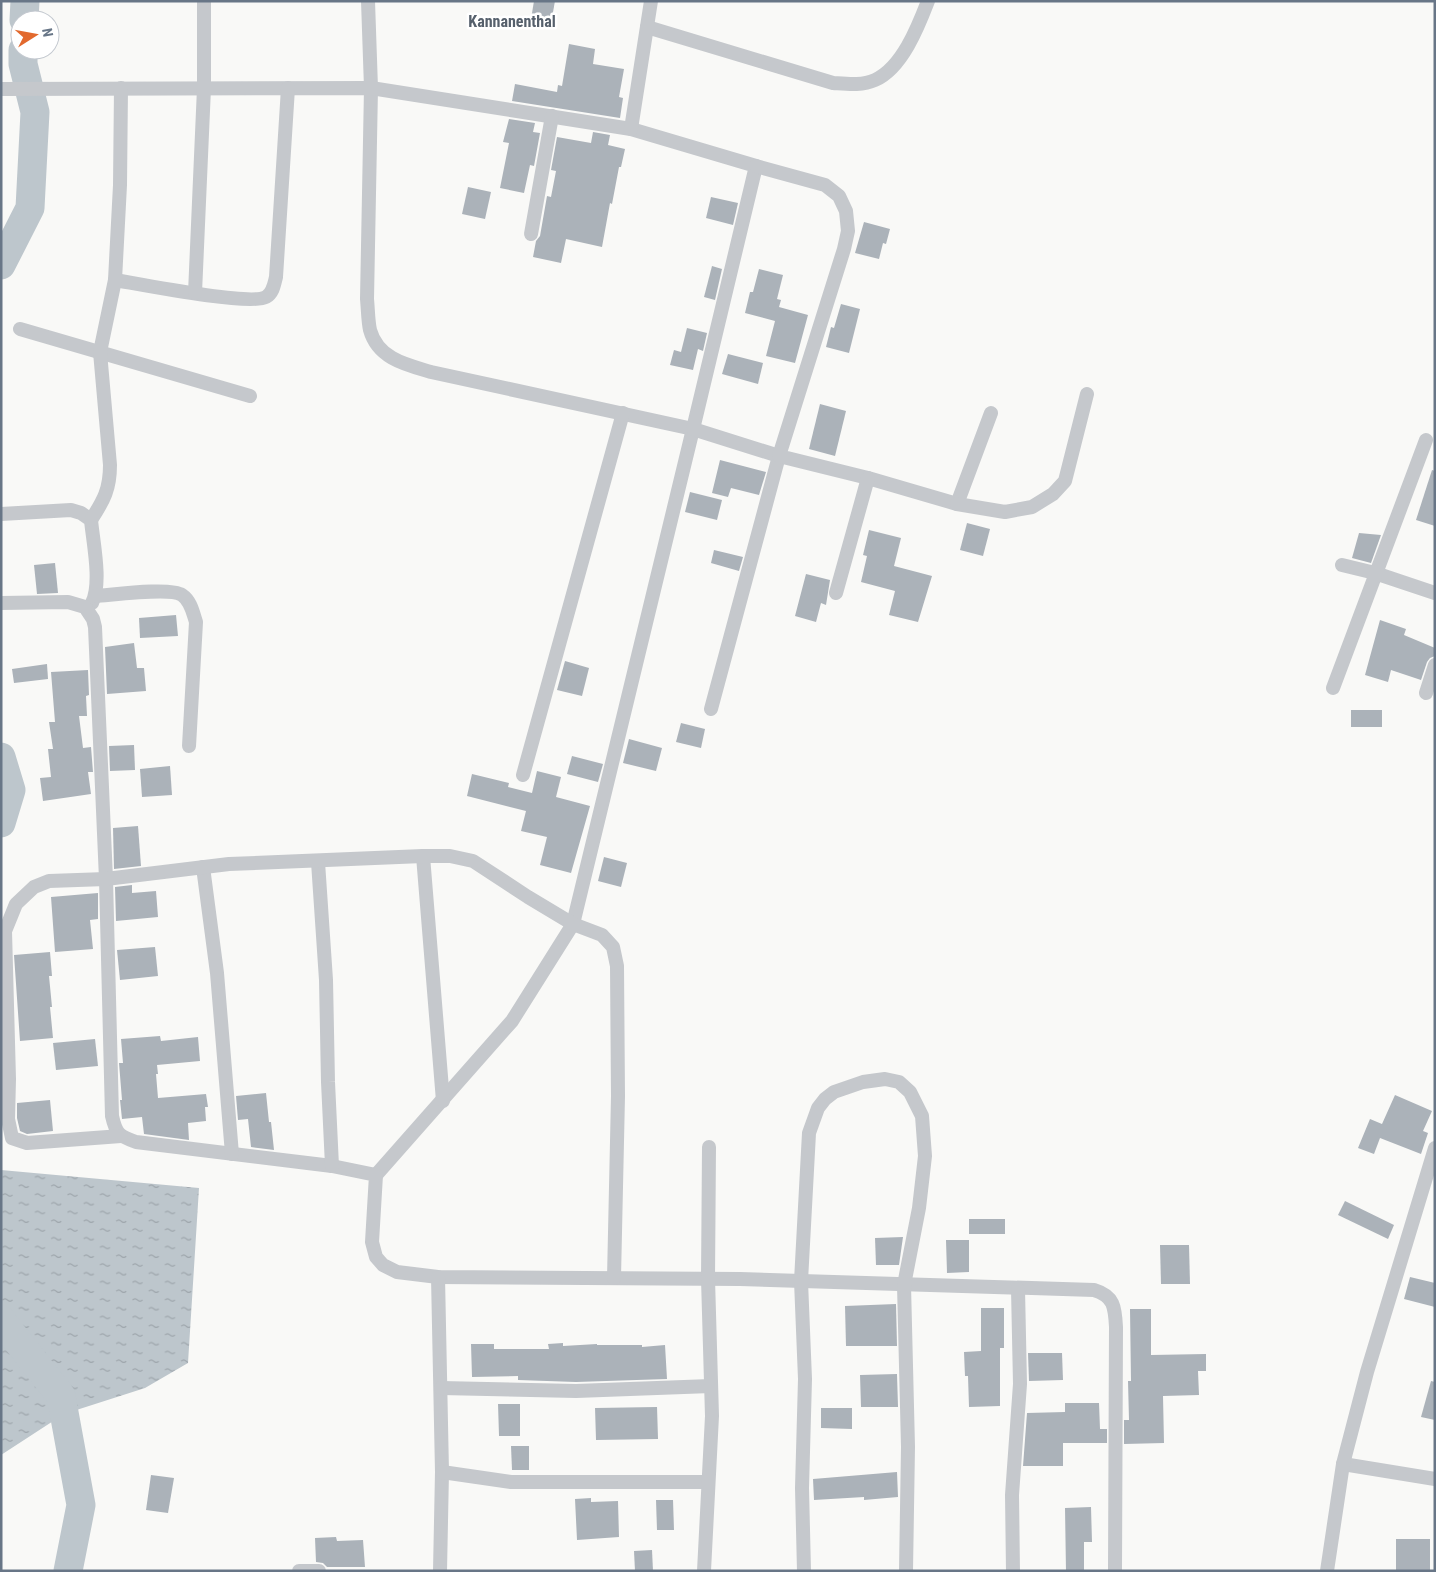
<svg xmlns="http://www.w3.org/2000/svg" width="1436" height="1572" viewBox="0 0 1436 1572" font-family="'Roboto Condensed',sans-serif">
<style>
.water{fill:url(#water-ripples)}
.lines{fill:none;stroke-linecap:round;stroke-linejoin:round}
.river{stroke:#bdc6cc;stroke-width:29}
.building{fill:#abb2b9}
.street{stroke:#c5c8cc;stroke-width:14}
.labels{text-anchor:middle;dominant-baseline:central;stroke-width:5;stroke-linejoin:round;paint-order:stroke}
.neighbourhood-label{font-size:16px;font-weight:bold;fill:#56606c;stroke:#fff}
</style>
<defs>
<pattern id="water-ripples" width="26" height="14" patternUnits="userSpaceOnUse" patternTransform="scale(1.25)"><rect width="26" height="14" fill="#bdc6cc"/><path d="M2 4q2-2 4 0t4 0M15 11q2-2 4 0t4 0" fill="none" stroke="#9da5ab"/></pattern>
</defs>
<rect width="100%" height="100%" fill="#f9f9f7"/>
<polygon class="water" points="1,1170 199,1188 188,1363 145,1388 64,1414 1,1455"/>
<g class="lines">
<g class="river">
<polyline points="24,20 25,1"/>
<polyline points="1,265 30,208 35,112 23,64 23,50"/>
<polyline points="1,757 11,790 1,823"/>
<polyline points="1,1320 61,1396 81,1505 68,1571"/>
</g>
</g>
<g class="building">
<polygon points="534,1 555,1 551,23 531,19"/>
<polygon points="569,44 595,49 593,64 624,69 619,97 623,98 620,118 512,101 515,84 557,92 558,85 562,86"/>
<polygon points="509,119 535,123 533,132 540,133 534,166 530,165 524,193 500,188 509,143 503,142"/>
<polygon points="593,132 610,135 608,145 625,149 621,167 619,167 612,204 610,203 602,247 566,239 561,263 533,257 536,241 540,236 547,196 551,197 556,171 551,170 557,137 591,143"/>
<polygon points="468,187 491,192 485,219 462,214"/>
<polygon points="711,197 738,203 733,225 706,218"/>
<polygon points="864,222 890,229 886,244 883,243 879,259 855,253"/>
<polygon points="712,266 722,269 715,300 704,297"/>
<polygon points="759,269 783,275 777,299 781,300 779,307 808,315 795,363 766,356 775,321 745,313 750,292 753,292"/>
<polygon points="841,304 860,309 849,353 826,347 831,327 834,328"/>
<polygon points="687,328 707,333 703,351 698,349 693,370 670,365 674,350 681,352"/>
<polygon points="728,354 763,363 758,384 722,374"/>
<polygon points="820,404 846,411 835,456 809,449"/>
<polygon points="720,460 766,472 759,495 731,488 728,497 712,493"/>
<polygon points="1432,470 1435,471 1435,526 1416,520"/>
<polygon points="690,492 722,500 717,520 685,512"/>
<polygon points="967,523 990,529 983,556 960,550"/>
<polygon points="869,530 901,538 894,566 932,576 918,622 889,615 895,591 861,582 867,556 863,555"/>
<polygon points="1359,533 1381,535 1371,563 1352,558"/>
<polygon points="714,550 743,557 739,571 711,563"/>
<polygon points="55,563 58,593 37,594 34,565"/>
<polygon points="806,574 830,580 826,605 821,603 816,622 795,616"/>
<polygon points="176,615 178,636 140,638 139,618"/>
<polygon points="1380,620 1406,629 1404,635 1435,648 1435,656 1430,658 1427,662 1421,680 1391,670 1388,682 1365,675"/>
<polygon points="134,643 137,668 144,668 146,691 107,694 105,647"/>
<polygon points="565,661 589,668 582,696 557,690"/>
<polygon points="47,664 48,679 14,683 12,669"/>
<polygon points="88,670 89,695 86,696 87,716 79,716 83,748 91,747 93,772 88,772 91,794 43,801 40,778 51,777 48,749 53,749 49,722 55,722 51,672"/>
<rect x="1351" y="710" width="31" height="17"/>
<polygon points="681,723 705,729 701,748 676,742"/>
<polygon points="629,739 662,748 656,771 623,763"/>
<polygon points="134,745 135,770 110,771 109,746"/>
<polygon points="572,756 603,764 598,782 567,774"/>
<polygon points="170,766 172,795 142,797 140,769"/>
<polygon points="537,771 561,777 556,797 590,806 571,873 540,865 547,837 521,831 526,811 467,796 472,774 509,783 508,787 532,793"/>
<polygon points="138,826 141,866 114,869 113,828"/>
<polygon points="604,857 627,863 621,887 598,881"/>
<polygon points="132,885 132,893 156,891 158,917 116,921 115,887"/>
<polygon points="98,893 98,919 90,920 93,949 55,952 51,897"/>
<polygon points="155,947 158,976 120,980 117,950"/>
<polygon points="50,952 52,976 49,976 52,1007 50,1007 53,1038 20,1041 14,955"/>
<polygon points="160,1036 161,1041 198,1037 200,1061 157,1065 158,1074 156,1074 158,1098 206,1094 208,1107 205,1107 206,1121 188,1123 189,1140 144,1134 142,1117 122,1119 120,1100 122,1100 119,1063 123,1063 121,1039"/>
<polygon points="95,1039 98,1066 56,1070 53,1043"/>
<polygon points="266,1093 269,1122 271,1122 274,1150 251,1147 248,1119 238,1120 236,1096"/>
<polygon points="1395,1095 1432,1111 1423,1131 1428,1133 1421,1154 1380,1138 1374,1154 1358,1148 1370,1119 1382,1124"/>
<polygon points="50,1100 53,1131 27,1134 20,1131 17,1118 17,1103"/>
<polygon points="1345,1201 1394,1225 1388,1239 1338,1215"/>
<rect x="969" y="1219" width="36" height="15"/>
<polygon points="903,1237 899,1265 876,1265 875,1238"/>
<polygon points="946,1240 969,1240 969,1272 947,1273"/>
<polygon points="1160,1245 1189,1245 1190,1284 1161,1284"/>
<polygon points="1410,1277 1435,1283 1435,1307 1404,1299"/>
<polygon points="896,1304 897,1346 846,1346 845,1306"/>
<polygon points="981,1308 1004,1308 1004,1348 1000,1348 1000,1406 969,1407 968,1376 965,1376 964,1352 981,1351"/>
<polygon points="1130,1309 1151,1309 1151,1355 1206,1354 1206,1371 1198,1371 1199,1395 1163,1396 1164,1443 1124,1444 1124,1420 1129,1420 1128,1381 1131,1381"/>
<polygon points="563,1343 563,1346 597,1344 597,1345 642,1345 642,1347 665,1345 667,1379 576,1382 518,1380 518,1376 472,1377 471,1344 494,1344 494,1349 549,1349 548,1344"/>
<polygon points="1028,1353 1062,1353 1063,1380 1029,1381"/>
<polygon points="897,1374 898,1407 861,1407 860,1375"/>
<polygon points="1431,1381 1435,1382 1435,1420 1421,1417"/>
<polygon points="1065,1403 1099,1403 1100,1429 1107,1429 1107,1443 1063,1443 1063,1466 1023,1466 1027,1413 1065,1412"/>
<polygon points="498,1404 520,1404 520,1436 499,1436"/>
<polygon points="657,1407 658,1439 596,1440 595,1408"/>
<polygon points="821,1408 852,1408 852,1429 821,1428"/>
<polygon points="511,1446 529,1446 529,1470 512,1470"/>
<polygon points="897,1472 898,1497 864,1500 864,1497 814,1500 813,1479"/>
<polygon points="151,1475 174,1478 168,1513 146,1510"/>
<polygon points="591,1498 591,1502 618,1501 619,1537 577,1540 575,1499"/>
<polygon points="656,1500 673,1500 674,1530 657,1530"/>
<polygon points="1091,1507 1092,1542 1084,1542 1084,1571 1066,1571 1065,1508"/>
<polygon points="336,1537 337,1541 363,1540 365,1567 327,1567 323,1563 316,1562 315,1538"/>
<rect x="1396" y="1539" width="34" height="32"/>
<polygon points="652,1550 653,1571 635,1571 634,1551"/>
</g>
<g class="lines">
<g class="street">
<path d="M 368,1 L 371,88 L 367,299 C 368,309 368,321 370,330 C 378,359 407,365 431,372 L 693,429 L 573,924 L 512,1021 L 376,1175"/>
<path d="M 647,27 L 833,83 C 847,84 862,86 875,80 C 902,68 918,27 928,1"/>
<polyline points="1,89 371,88 631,129 756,166 693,429 779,456 711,709"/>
<polyline points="631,129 651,1"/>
<polyline points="756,166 825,185 839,196 846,211 848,231 844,249 779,456 868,478 957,504 991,413"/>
<polyline points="531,234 552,116"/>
<path d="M 115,280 C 139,284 250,306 266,297 C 273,293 274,285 276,277 L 288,88"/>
<polyline points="195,293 204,88 204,1"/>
<polyline points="20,329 250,396"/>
<polyline points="957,504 1005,512 1032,507 1053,494 1065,481 1087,394"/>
<path d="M 1,514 L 71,510 L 81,513 L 91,520 C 93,542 102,583 92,603"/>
<path d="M 91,520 C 104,500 110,489 110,465 L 100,352 L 115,280 L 120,185 L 121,88"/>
<polyline points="1342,565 1375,573 1435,593"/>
<polyline points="836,593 868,478"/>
<path d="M 96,596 C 112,595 170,587 182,595 C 191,601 193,613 196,622 L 189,746"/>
<path d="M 1,603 L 68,602 L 85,607 L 93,619 L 95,627 L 106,879 L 112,1116 C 116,1134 119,1136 136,1142 L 332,1166 L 376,1175 L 372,1242 L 376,1257 L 383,1265 L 397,1272 L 438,1277 L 740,1279 L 1094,1290 C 1114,1296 1115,1307 1116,1327 L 1115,1571"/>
<polyline points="1333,688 1426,440"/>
<polyline points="1426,693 1435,665"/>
<polyline points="523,775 623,413"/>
<polyline points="423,856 443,1101"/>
<polyline points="318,862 326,980 328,1082 332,1166"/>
<polyline points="203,867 217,973 232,1154"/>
<polyline points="121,1136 27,1143 12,1138 8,1119 9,1079 5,931 16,904 34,887 49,881 106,879 229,864 423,856 450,856 473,861 528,897 573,924 602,935 613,947 617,966 618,1096 614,1278"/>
<polyline points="438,1277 442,1472 440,1571"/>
<polyline points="441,1388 576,1391 711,1386"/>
<polyline points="1343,1464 1435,1479"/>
<polyline points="442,1472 511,1482 708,1482"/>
<polyline points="299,1571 319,1571"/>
<polyline points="704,1571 712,1416 708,1279 709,1147"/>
<polyline points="804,1571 802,1488 805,1379 801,1281 809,1133 818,1108 825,1099 834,1092 863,1082 885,1079 899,1082 910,1092 922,1116 925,1156 919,1208 904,1285 908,1447 906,1571"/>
<polyline points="1013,1571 1012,1495 1020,1384 1018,1289"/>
<polyline points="1327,1571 1343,1464 1367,1372 1435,1148"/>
</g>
</g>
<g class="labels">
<g class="neighbourhood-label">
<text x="512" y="21">Kannanenthal</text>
</g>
</g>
<rect width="1436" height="1572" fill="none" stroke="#687687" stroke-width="5"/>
<g transform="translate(35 35) rotate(79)"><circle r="24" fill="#ffffff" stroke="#c3c8cf"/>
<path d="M0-4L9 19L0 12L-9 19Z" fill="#e2692e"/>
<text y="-8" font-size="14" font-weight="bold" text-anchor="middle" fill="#687687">N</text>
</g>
</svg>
